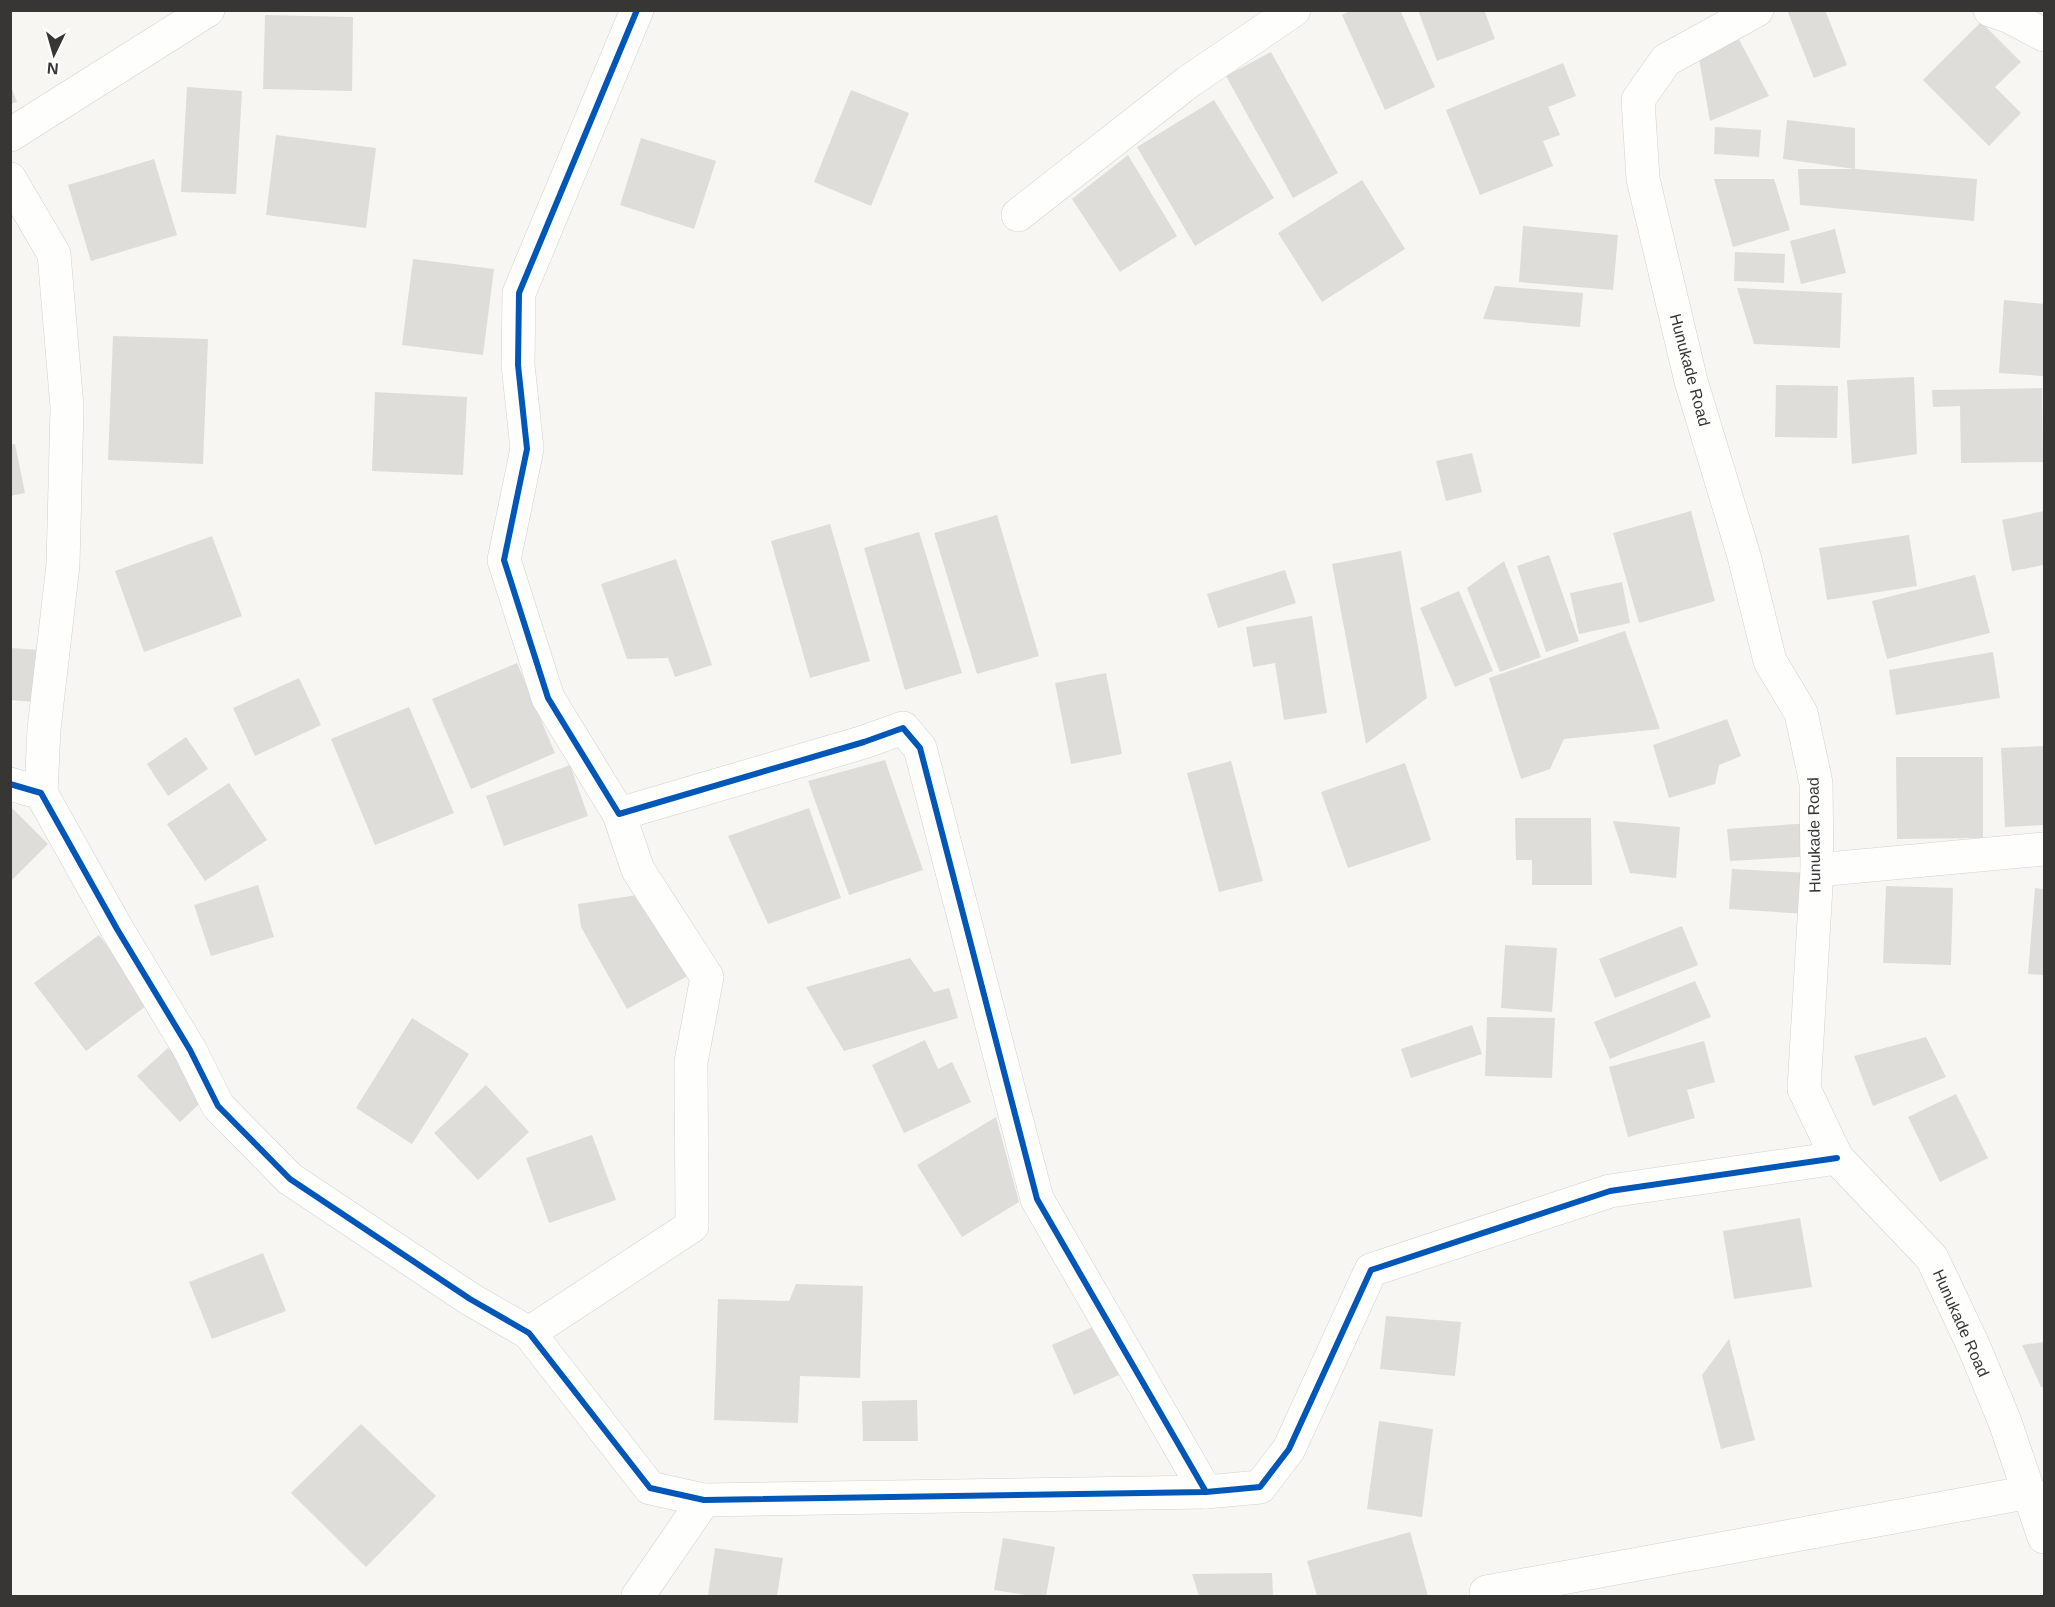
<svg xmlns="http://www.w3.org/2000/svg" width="2055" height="1607" viewBox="0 0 2055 1607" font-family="Arial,sans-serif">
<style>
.building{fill:#deddda}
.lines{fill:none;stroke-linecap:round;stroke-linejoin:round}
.street-casing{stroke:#d3d1ce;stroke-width:34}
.street{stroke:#fefefd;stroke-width:33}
.cycleway-casing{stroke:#fff;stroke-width:10}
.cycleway{stroke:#0057b8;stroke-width:6}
.labels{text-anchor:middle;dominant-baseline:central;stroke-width:6;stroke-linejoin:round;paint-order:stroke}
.street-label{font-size:16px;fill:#383634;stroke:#fff}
</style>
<rect width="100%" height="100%" fill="#f8f6f3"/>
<g class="building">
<polygon points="1353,10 1400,10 1435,87 1385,110 1342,15"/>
<polygon points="1418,10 1484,10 1495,39 1437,61"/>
<polygon points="1787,10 1825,10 1847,65 1814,78"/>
<polygon points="265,15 353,17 352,91 263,89"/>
<polygon points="1981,22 2021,62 1995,87 2021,113 1989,146 1923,80"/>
<polygon points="1735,32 1769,96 1710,121 1698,53"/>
<polygon points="1271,52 1338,173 1293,198 1226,76"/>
<polygon points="1563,63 1576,96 1548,107 1560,135 1543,141 1553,166 1480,195 1446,110"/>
<polygon points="10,84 17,102 10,104"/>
<polygon points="187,87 242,91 236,194 181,192"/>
<polygon points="851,90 909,113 871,206 814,182"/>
<polygon points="1214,100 1274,198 1195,246 1137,147"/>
<polygon points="1787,120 1855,128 1855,169 1977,179 1974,221 1800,205 1798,169 1855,169 1783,159"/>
<polygon points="1715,127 1761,130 1759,157 1714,154"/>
<polygon points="276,135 376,148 366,228 266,215"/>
<polygon points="641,138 716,161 694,229 620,205"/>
<polygon points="1128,155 1177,236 1120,272 1072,199"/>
<polygon points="154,159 177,235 91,261 68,185"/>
<polygon points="1714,179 1774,179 1790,230 1733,247"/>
<polygon points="1362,180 1405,249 1322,302 1278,233"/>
<polygon points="1523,226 1618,235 1613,290 1519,282"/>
<polygon points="1835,229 1846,273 1801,284 1790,241"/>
<polygon points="1735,252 1785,254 1784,283 1734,281"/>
<polygon points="413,259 494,269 483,355 402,345"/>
<polygon points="1495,286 1583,293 1580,327 1483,319"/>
<polygon points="1737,288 1842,293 1840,348 1754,344"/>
<polygon points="2004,300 2044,304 2044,376 1999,373"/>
<polygon points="113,336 208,339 203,464 108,460"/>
<polygon points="1914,377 1917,454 1852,464 1847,380"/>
<polygon points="1776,385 1838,386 1837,438 1775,437"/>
<polygon points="2042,388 2043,462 1961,463 1960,406 1933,407 1932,390"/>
<polygon points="375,392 467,397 463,475 372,471"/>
<polygon points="15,444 25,493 10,496 10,445"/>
<polygon points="1472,453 1482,492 1446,501 1436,461"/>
<polygon points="1691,511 1715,601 1639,623 1613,533"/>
<polygon points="2044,511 2044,565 2012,571 2002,520"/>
<polygon points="997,515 1039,656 977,674 934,533"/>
<polygon points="830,524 870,661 810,678 771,541"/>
<polygon points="919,532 962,673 905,690 864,548"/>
<polygon points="1909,535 1917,586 1827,600 1819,548"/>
<polygon points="212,536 242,616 144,652 115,571"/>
<polygon points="1401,551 1427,698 1366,744 1332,564"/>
<polygon points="1549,555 1579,641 1546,652 1517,566"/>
<polygon points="676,559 712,665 675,677 668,658 627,659 601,584"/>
<polygon points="1504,561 1541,657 1500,672 1467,588"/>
<polygon points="1285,570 1296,603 1218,628 1207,594"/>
<polygon points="1975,575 1990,633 1887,659 1872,601"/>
<polygon points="1622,582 1630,623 1579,634 1570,593"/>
<polygon points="1459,591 1493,671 1455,687 1420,608"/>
<polygon points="1312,616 1327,713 1284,720 1275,663 1253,667 1246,627"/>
<polygon points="1625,631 1660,729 1564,739 1550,769 1521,779 1489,678"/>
<polygon points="10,648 40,650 35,702 10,700"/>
<polygon points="1993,652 2000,698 1896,715 1889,670"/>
<polygon points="517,663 555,753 471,789 432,699"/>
<polygon points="1106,673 1122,754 1071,764 1055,683"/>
<polygon points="299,678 321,725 255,756 233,708"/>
<polygon points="409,707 454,813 375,845 331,739"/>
<polygon points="1727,719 1741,756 1719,765 1715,784 1669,798 1653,745"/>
<polygon points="186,737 208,769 168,796 147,764"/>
<polygon points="2044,746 2044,825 2005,827 2001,748"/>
<polygon points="1896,757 1983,757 1983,838 1897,839"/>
<polygon points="885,760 923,870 849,895 808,781"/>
<polygon points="1231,761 1263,881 1219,892 1187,773"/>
<polygon points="1405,763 1431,840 1348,868 1321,792"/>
<polygon points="570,765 588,816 504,846 486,796"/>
<polygon points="229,783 267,840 205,881 167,824"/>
<polygon points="10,806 48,844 10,882"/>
<polygon points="809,808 841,898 768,924 728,836"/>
<polygon points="1515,818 1591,818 1592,885 1532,885 1532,860 1516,860"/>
<polygon points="1613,821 1680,827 1676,878 1630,873"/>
<polygon points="1811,823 1814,856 1730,861 1727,829"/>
<polygon points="1732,869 1810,873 1807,914 1729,909"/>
<polygon points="258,885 274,937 211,956 194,905"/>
<polygon points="1886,886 1953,888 1951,965 1883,963"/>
<polygon points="2035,888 2044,889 2044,975 2028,974"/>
<polygon points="651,893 695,972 627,1009 581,927 578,904"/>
<polygon points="1682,926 1698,965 1615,998 1599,959"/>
<polygon points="99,935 150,1003 86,1051 34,983"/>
<polygon points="1505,945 1557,948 1552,1012 1501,1008"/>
<polygon points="910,958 934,992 949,988 958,1018 844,1051 806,987"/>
<polygon points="1695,981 1711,1017 1610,1059 1594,1022"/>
<polygon points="1487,1017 1555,1018 1552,1078 1485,1076"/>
<polygon points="412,1018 469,1054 412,1144 356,1108"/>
<polygon points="1472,1025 1482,1054 1411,1078 1401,1049"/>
<polygon points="1926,1037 1946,1077 1873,1106 1854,1056"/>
<polygon points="925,1040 938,1069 952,1062 971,1102 904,1133 872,1065"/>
<polygon points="1704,1041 1715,1082 1687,1090 1695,1118 1628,1137 1609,1067"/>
<polygon points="168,1048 211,1093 180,1122 137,1076"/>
<polygon points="486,1085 529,1132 478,1180 434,1133"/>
<polygon points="1956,1094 1988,1158 1940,1182 1908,1117"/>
<polygon points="996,1117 1019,1202 962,1237 917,1165"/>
<polygon points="592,1135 616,1200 549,1223 526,1158"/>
<polygon points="1800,1218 1812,1287 1734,1299 1723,1231"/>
<polygon points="263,1253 286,1311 212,1339 189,1282"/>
<polygon points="796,1284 863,1286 860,1378 800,1376 798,1423 714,1420 718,1299 789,1301"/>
<polygon points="1386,1316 1461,1322 1455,1376 1380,1369"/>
<polygon points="1104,1322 1126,1372 1074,1395 1052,1345"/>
<polygon points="1729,1339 1755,1440 1721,1449 1702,1375"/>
<polygon points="2044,1342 2044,1387 2041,1387 2022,1345"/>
<polygon points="917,1400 918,1441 863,1441 862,1401"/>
<polygon points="1379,1421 1433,1429 1422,1517 1367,1509"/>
<polygon points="361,1424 436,1496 366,1567 291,1493"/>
<polygon points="1410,1532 1428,1596 1317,1596 1307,1561"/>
<polygon points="1003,1538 1055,1547 1046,1596 1032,1596 994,1590"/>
<polygon points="715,1548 783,1558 777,1596 708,1596"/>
<polygon points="1272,1573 1273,1596 1199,1596 1192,1574"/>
</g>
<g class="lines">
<defs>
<g id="street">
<polyline points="637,10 519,293 518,365 527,449 504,560 548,698 619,814 864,742 903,728 920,748 1037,1199 1206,1492"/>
<polyline points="1757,10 1666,60 1638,100 1643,179 1691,381 1744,556 1770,661 1801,713 1816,783 1817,870 1804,1089 1837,1158 1932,1258 1974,1347 2005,1422 2044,1537"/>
<polyline points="1990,10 2008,16 2044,35"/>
<polyline points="10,135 208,10"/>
<polyline points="10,179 54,254 67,407 63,565 44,729 41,793"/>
<polyline points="1018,215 1188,82 1294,10"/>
<polyline points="10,784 41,793 117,929 190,1050 218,1106 290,1179 470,1299 529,1333 650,1488 704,1500 1206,1492 1260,1487 1289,1449 1371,1270 1610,1191 1837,1158"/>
<polyline points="1817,870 2044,849"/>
<polyline points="529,1333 692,1226 691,1062 707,977 638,870 619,814"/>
<polyline points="1486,1592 2030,1492"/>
<polyline points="638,1596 704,1500"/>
</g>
</defs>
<use href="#street" class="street-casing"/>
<use href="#street" class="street"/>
<defs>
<g id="cycleway">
<polyline points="637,10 519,293 518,365 527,449 504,560 548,698 619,814 864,742 903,728 920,748 1037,1199 1206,1492"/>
<polyline points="10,784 41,793 117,929 190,1050 218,1106 290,1179 470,1299 529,1333 650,1488 704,1500 1206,1492 1260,1487 1289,1449 1371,1270 1610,1191 1837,1158"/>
</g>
</defs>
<use href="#cycleway" class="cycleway-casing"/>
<use href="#cycleway" class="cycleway"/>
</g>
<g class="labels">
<g class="street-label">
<text transform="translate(1690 370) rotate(75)">Hunukade Road</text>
<text transform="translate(1814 835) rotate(-91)">Hunukade Road</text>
<text transform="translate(1961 1323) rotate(66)">Hunukade Road</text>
</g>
</g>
<rect width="2055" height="1607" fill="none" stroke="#383634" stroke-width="24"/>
<g transform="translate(54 54) rotate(185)" stroke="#ffffff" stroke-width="4.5" paint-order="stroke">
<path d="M0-4.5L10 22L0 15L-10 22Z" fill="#383634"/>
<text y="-9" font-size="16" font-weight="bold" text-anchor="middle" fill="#383634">N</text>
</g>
</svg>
